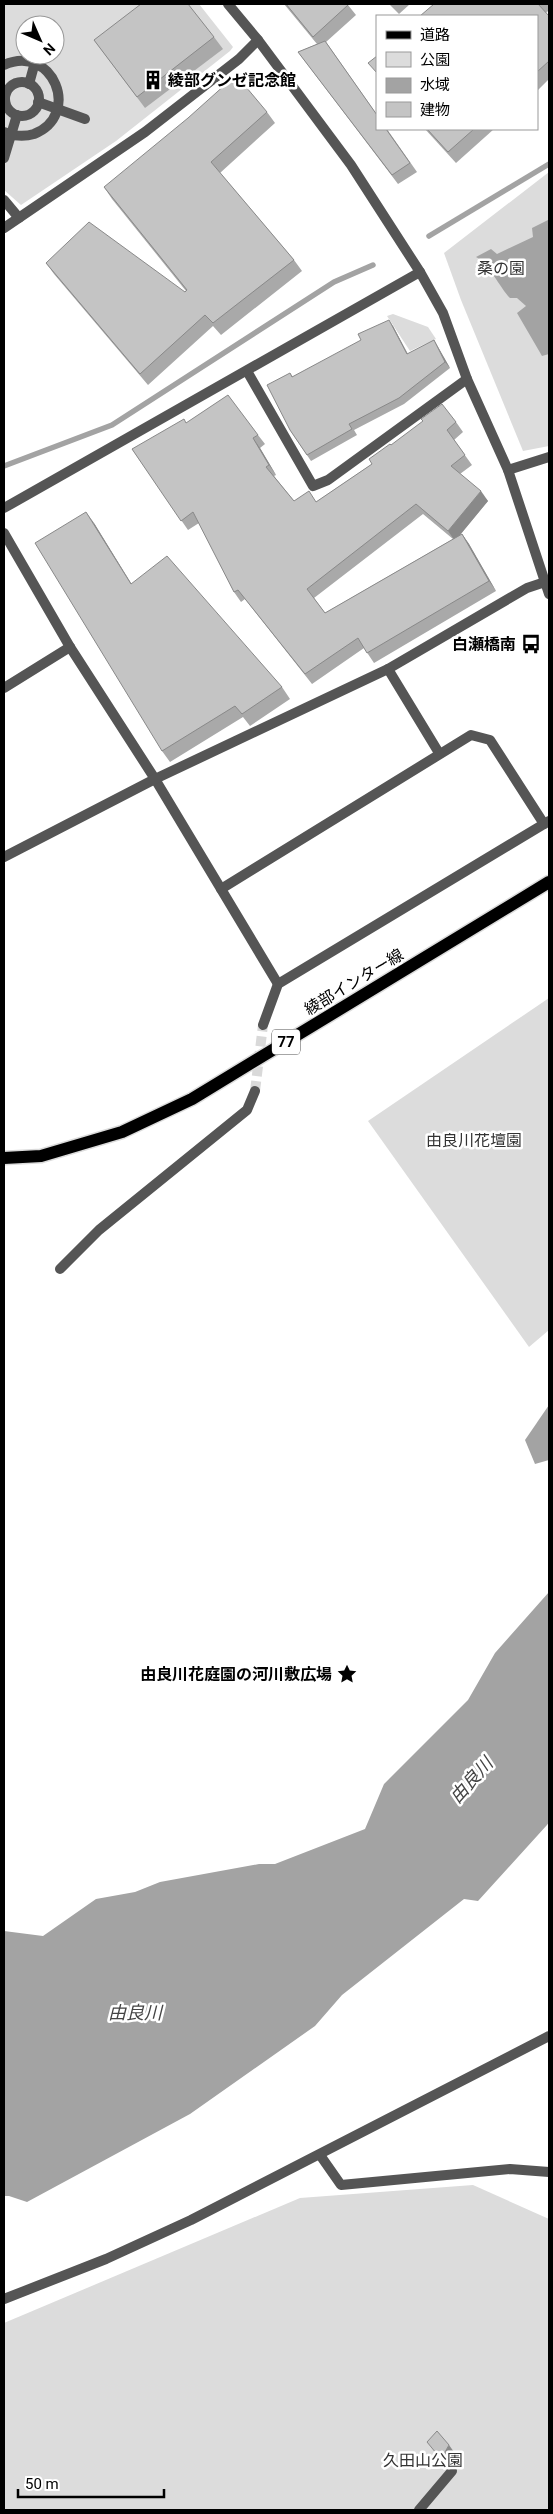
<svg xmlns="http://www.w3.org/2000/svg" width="553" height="2514" viewBox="0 0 553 2514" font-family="Roboto,'Noto Sans JP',sans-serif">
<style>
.green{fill:#dcdcdc;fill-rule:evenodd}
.water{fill:#a3a3a3}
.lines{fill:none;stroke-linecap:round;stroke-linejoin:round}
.stream{stroke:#a3a3a3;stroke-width:5.5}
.minor-tunnel{stroke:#d9d9d9;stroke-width:10;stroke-dasharray:10 5;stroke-linecap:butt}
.primary-casing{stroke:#dbdbdb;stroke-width:15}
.service{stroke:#555;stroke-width:10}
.pedestrian{stroke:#555;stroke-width:10}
.minor{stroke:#555;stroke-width:10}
.tertiary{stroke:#555;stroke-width:10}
.primary{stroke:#000;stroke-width:12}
.wall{fill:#a9a9a9;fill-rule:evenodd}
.shaded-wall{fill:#898989}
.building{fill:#c4c4c4;stroke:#898989}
.labels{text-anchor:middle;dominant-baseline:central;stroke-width:5;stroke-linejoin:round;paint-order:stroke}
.shield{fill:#fff;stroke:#4c4c4c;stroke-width:1}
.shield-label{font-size:15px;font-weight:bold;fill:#000}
.poi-label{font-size:16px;font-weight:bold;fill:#000;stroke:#fff;text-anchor:end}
.park-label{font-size:16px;fill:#333;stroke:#fff}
.street-label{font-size:16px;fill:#000;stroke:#fff}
.water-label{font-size:18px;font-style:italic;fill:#444;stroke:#fff}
</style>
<rect width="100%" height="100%" fill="#fff"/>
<g class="green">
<path d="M 4,4 L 199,4 L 233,47 L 230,51 L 116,141 L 21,205 L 4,190 ZM 25,25 L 55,25 L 55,55 L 25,55 Z"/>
<polygon points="549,172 549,446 523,451 461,300 444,253"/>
<polygon points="393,314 428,327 436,339 410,351 387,316"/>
<polygon points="549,998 549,1330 529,1347 368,1121"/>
<polygon points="473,2185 549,2219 549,2510 4,2510 4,2323 300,2198"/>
</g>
<g class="water">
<path d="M 548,220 L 549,354 L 542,356 L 517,313 L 526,306 L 517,298 L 510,298 C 500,288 488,262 476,257 L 491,249 L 497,254 L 533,237 L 532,228 Z"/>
<polygon points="549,1405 549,1460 535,1464 525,1440"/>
<polygon points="549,1592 549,1822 547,1825 478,1901 464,1899 342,1995 315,2026 190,2114 27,2202 9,2196 4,2196 4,1931 43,1936 96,1899 135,1892 160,1882 259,1864 275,1864 365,1829 384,1784 468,1700 495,1653"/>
</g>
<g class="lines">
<g class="stream">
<polyline points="429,236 549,164"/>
<polyline points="4,466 112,425 334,282 373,265"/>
</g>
<polyline class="minor-tunnel" points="255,1091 263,1025"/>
<defs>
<polyline id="primary" points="4,1158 41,1156 122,1132 192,1099 549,882"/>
</defs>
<use href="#primary" class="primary-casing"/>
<polyline class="service" points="419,2510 452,2471"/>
<g class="pedestrian">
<path d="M 4,65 C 53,43 82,115 34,134 C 24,137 12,136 4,132"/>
<circle cx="22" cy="99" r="17"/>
<polyline points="29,84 37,55"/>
<polyline points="38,102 85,119"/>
<polyline points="4,158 17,115"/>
</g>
<g class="minor">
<polyline points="4,200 19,218"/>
<polyline points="4,228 145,132 239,59 258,40"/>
<polyline points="247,371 313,486 328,480 467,379"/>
<polyline points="508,470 549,457"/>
<polyline points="4,508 420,272"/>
<polyline points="4,533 70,647 155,779 278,984"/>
<polyline points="388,669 439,753"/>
<polyline points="4,688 70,647"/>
<polyline points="4,857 155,779 388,669 527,588 545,582"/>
<polyline points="221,889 471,735 490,740 544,824"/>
<polyline points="263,1025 278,984 549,821"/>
<polyline points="60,1269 99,1230 247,1110 255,1091"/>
<polyline points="320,2155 341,2185 510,2169 549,2172"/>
</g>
<g class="tertiary">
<polyline points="228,4 258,40 351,165 420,272 443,313 467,379 508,470 549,594"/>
<polyline points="4,2299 106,2259 191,2220 549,2036"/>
</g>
<use href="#primary" class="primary"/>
</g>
<g class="wall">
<polygon points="284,4 347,4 348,5 356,15 326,42 417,172 398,184 298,52 317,44"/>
<polygon points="389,4 410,4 399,14"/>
<polygon points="434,4 549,4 549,10 546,13 549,16 549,79 537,91 537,16"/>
<polygon points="214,37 223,49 145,108 94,40"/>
<polygon points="267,112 275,123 220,173 294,260 302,271 221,335 213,326 148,385 54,274 46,263 185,292 186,291 112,199 104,187"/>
<polygon points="425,129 494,129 456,163"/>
<polygon points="393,326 408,354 434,340 450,368 404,404 354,430 357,435 311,461 290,430 290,373 293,377"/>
<path d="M 456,422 L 463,432 L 454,440 L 472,465 L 460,474 L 488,501 L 460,535 L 462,534 L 469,544 L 496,591 L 374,663 L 364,648 L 312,684 L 245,599 L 241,602 L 234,592 L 199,523 L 188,530 L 132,449 L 186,423 L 258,435 L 265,444 L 260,448 L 276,475 L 274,476 L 294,501 L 316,502 L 372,464 L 391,445 ZM 423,514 L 453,539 L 325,613 L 314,598 Z"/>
<polygon points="94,523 131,584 282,687 290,699 250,726 243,717 170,762 162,751"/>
</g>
<g class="shaded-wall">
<polygon points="389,320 393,326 411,361 407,354"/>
<polygon points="434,340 450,368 445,362"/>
<polygon points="253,438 260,448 276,475 269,465"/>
<polygon points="481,491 488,501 455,541 448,531"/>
<polygon points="86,512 94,523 139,596 131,584"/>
<polygon points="462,534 469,544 496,591 489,581"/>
<polygon points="449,2445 454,2452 446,2465 441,2459"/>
</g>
<g class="building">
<polygon points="141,4 188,4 214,37 137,97 94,40"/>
<polygon points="286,4 347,4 348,5 313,37"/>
<polygon points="434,4 538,4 549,16 549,61 537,72 537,16 420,16"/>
<polygon points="325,41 377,115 377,129 386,129 410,163 392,175 298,52"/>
<polygon points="377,56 377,73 368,63"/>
<polygon points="236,75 267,112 211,162 294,260 213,323 205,315 140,374 46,263 89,222 185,292 187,290 104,187 188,118"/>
<polygon points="427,129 474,129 448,152"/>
<polygon points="389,320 407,354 434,340 445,362 399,398 349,424 352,429 307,455 290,430 267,385 290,373 292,377 361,340 358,334"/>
<polygon points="228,395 258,435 253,438 269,465 266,467 294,501 309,491 316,502 372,464 369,459 390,444 391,445 423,421 421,419 442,404 456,422 447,430 465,455 451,466 481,491 448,531 416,504 307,589 325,613 462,534 489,581 367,653 358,638 305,674 238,590 234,592 193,512 181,521 132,449 184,419 186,423"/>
<polygon points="86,512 131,584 167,556 282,687 242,714 235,706 162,751 35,543"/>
<polygon points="437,2431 449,2445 441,2459 427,2442"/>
</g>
<defs>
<symbol id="building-bare" viewBox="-9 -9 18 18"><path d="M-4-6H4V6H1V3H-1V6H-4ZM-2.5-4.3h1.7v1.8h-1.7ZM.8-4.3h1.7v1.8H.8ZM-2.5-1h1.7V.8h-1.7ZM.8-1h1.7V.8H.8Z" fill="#000" stroke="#fff" stroke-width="2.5" paint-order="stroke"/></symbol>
<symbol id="bus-bare" viewBox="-9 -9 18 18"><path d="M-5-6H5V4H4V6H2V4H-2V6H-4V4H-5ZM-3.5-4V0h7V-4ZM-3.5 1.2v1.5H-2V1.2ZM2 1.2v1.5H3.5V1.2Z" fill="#000" stroke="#fff" stroke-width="2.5" paint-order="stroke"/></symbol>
<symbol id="sight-bare" viewBox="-9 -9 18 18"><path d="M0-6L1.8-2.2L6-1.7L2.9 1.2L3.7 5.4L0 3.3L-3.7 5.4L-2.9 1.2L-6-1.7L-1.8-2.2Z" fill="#000" stroke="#fff" stroke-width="2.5" paint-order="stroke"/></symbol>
</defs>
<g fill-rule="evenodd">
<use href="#building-bare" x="139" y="66" width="28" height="28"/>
<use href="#bus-bare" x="517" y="630" width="28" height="28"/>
<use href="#sight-bare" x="333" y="1660" width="28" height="28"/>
</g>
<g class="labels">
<rect class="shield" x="272" y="1029.5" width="28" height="25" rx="4"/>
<g class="shield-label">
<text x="286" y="1042">77</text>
</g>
<g class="poi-label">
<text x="168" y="80" text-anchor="start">綾部グンゼ記念館</text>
<text x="516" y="644">白瀬橋南</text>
<text x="332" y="1674">由良川花庭園の河川敷広場</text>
</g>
<g class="park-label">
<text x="501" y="268">桑の園</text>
<text x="474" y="1140">由良川花壇園</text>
<text x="423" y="2460">久田山公園</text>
</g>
<g class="street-label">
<text transform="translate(354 982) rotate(-31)">綾部インター線</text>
</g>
<g class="water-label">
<text transform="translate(471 1780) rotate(-48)">由良川</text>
<text x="135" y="2012">由良川</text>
</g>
</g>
<rect width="553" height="2514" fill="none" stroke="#000000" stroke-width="10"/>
<rect x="376" y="15" width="162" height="115" fill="#ffffff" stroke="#999999"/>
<rect x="386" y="31" width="25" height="8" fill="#000000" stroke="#999999"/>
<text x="420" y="40" font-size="15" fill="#000000">道路</text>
<rect x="386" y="52" width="25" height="15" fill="#dcdcdc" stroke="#999999"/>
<text x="420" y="65" font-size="15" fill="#000000">公園</text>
<rect x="386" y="78" width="25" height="15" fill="#a3a3a3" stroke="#999999"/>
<text x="420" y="90" font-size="15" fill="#000000">水域</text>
<rect x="386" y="102" width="25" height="15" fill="#c4c4c4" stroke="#999999"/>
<text x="420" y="115" font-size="15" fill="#000000">建物</text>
<g transform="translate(40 40) rotate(135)"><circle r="24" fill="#ffffff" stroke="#999999"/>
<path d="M0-4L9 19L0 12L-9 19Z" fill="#000000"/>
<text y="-8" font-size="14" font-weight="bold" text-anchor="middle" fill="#000000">N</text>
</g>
<path d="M18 2489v8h146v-8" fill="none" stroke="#000000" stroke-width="2.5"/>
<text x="25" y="2489" font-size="15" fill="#000000" stroke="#ffffff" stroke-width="4" paint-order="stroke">50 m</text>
</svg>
